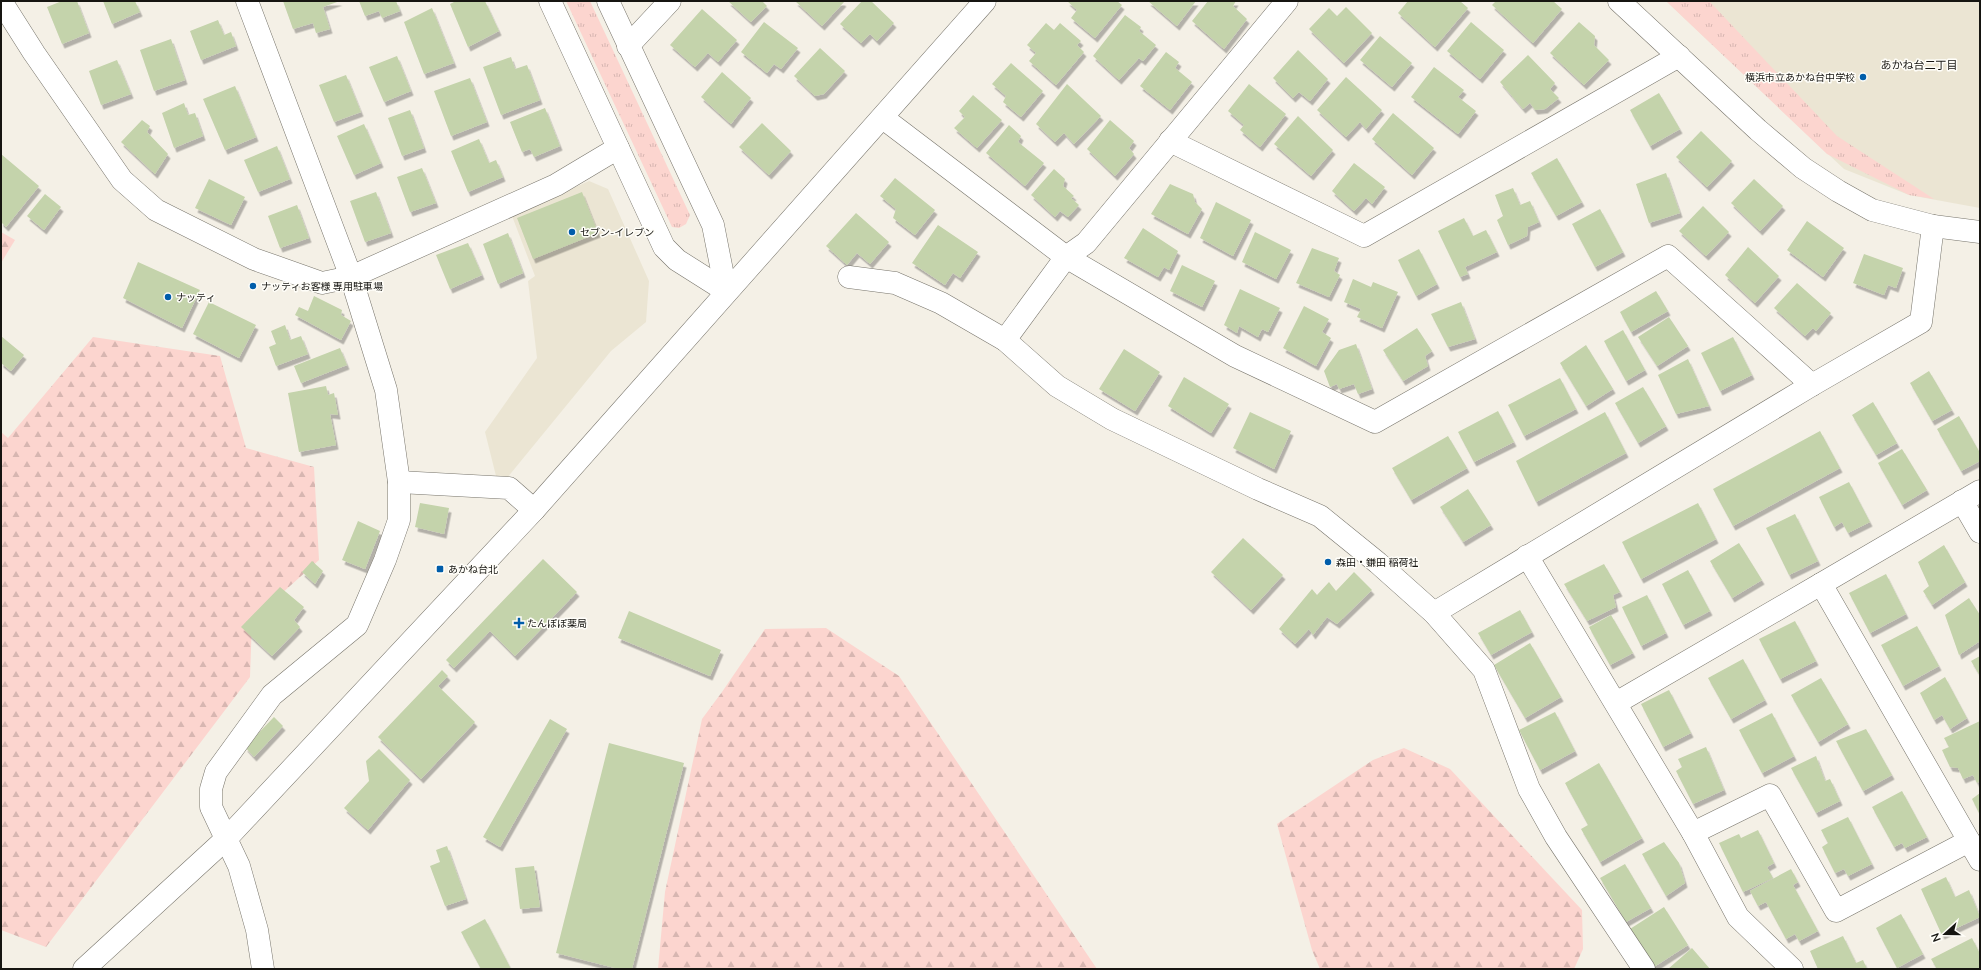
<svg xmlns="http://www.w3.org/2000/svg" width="1981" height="970" viewBox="0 0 1981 970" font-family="Mulish,'Noto Sans JP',sans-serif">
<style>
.built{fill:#ebe5d3}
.grass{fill:url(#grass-tufts)}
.forest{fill:url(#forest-firs)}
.building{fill:#c4d3ab;filter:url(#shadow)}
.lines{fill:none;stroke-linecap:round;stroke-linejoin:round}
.minor-casing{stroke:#77746b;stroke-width:23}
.minor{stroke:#fff;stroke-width:22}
.poi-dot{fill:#005daa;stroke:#fffef9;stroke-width:1.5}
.labels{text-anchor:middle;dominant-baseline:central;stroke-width:3;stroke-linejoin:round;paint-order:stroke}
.poi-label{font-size:10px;fill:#161511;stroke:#fffef9;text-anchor:start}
.neighbourhood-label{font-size:11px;fill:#161511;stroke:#fffef9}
</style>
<defs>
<pattern id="grass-tufts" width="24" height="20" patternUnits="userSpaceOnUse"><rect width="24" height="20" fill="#fcd5cf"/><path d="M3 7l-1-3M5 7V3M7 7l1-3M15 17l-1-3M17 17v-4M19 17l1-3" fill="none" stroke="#d7b6b1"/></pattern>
<pattern id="forest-firs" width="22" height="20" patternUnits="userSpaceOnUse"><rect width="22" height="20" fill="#fcd5cf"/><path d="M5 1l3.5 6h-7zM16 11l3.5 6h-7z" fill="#d7b6b1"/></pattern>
<filter id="shadow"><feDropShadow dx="2.5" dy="4.5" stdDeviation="0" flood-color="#0004"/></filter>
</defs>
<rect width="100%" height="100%" fill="#f4f0e6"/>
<g class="built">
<polygon points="1666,1 1980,1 1980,208 1909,195 1844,169"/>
<polygon points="589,181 608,189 649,281 646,322 611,351 507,478 496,476 485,432 537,358 528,281 535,276 512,216"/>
</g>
<g class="grass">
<polygon points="566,1 590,1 690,215 686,224 679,228 672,227"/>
<polygon points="1666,1 1709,1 1837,136 1934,199 1909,195 1827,154"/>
</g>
<g class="forest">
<polygon points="1,232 15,240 1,263"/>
<polygon points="93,337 220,356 246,448 314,467 319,560 252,620 250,677 46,947 1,930 1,432 8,438"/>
<polygon points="826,628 899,676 1097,969 658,969 665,892 702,719 722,692 765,629"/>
<polygon points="1404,748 1450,769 1582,910 1583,949 1574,969 1320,969 1312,950 1277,824 1373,760"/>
</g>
<g class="building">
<polygon points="62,1 77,1 89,33 62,44 47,7"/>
<polygon points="103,1 135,1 140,12 112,24"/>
<polygon points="283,1 340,1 323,7 330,29 316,33 313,23 293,29"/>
<polygon points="359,1 396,1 400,11 382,18 379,11 365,16"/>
<polygon points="456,1 485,1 499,31 468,47 450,4"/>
<polygon points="728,1 762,1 767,6 751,22"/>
<polygon points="795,1 842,1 844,2 822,26"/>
<polygon points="862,1 871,1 894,23 877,41 870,34 861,43 840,24"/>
<polygon points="1067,1 1117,1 1122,5 1095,38 1071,18 1077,10"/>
<polygon points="1148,1 1196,1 1177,26"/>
<polygon points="1208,1 1236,1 1233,6 1247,19 1224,49 1192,21"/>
<polygon points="1408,1 1460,1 1468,8 1435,47 1398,13"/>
<polygon points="1496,1 1553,1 1562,9 1533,43 1492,5"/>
<polygon points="1346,7 1372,33 1344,63 1309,29 1329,8 1337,16"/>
<polygon points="432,8 454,63 424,74 404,22"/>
<polygon points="702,9 737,40 718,62 708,53 695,67 670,45"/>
<polygon points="1125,15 1141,27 1139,31 1156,45 1143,61 1139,58 1119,80 1093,56"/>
<polygon points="218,20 224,35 231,32 236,46 201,60 190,31"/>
<polygon points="764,22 798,48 781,69 774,64 767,73 741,52"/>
<polygon points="1471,22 1504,50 1480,79 1447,51"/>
<polygon points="1579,22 1595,36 1594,45 1609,60 1584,85 1550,53"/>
<polygon points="1046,23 1054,30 1060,23 1081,41 1077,45 1084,52 1056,85 1029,61 1036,53 1027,45"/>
<polygon points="1380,36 1412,63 1392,87 1360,60"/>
<polygon points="171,39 185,80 154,91 140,50"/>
<polygon points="820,48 845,71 824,94 815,96 794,76"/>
<polygon points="1298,50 1328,79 1310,101 1299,92 1293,98 1273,78"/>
<polygon points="1166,52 1179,62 1175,68 1192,82 1170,110 1140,86"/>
<polygon points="1528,55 1555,83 1550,89 1559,98 1545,109 1535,110 1530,103 1523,109 1500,82"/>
<polygon points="397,56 411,91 384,102 369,67"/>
<polygon points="511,57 515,69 527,65 540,100 501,115 483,67"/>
<polygon points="117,60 131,94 101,105 89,71"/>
<polygon points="1011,63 1043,91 1021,117 1003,102 1006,96 992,84"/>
<polygon points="1434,67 1464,90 1458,97 1476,111 1458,134 1411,97"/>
<polygon points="722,72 751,98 731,124 701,97"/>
<polygon points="346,75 361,112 334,122 319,85"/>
<polygon points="1346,77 1382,110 1366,129 1360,122 1346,137 1317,110"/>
<polygon points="470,78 487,122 451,136 434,91"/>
<polygon points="1067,84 1101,116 1074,144 1064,133 1055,142 1036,124"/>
<polygon points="1249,84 1286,114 1260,147 1240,130 1244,125 1228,111"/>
<polygon points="235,86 256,137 225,150 203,99"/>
<polygon points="1659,93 1680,129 1650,146 1630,110"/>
<polygon points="973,95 1002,120 977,148 954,128 965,117 959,111"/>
<polygon points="184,103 188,115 195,113 203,136 174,148 162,113"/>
<polygon points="545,108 560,146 534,157 530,149 522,152 510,122"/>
<polygon points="410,110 424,148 402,156 388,118"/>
<polygon points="1393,113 1434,148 1412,175 1372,139"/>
<polygon points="1298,116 1333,150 1311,176 1274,144"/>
<polygon points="142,120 150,126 147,132 168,154 155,174 121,142"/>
<polygon points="1110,120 1134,141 1129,148 1134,154 1115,176 1087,149"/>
<polygon points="762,123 791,151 769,175 739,147"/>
<polygon points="364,124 381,163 354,175 337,136"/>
<polygon points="1009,125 1021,136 1018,142 1044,163 1025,186 986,153"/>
<polygon points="1701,131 1732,161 1707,187 1676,157"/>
<polygon points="479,139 489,163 496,160 503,177 468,192 451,151"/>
<polygon points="277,146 290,179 258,192 244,160"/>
<polygon points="1,154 39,186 6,227 1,222"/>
<polygon points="1557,158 1582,202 1556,216 1531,173"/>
<polygon points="1354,163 1385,187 1372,204 1366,198 1354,211 1332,191"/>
<polygon points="422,168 436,203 410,212 397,177"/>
<polygon points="1054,169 1065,179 1063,186 1074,196 1071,198 1079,205 1068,217 1060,211 1055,217 1031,195"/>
<polygon points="1666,173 1680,213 1649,223 1636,184"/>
<polygon points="895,178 935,210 915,235 893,218 896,209 880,196"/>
<polygon points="209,179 245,197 231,225 195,208"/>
<polygon points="1754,179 1783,206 1760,231 1731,203"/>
<polygon points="1170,184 1193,194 1195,202 1202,209 1188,234 1151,214"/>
<polygon points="1513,188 1520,205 1530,201 1539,222 1528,227 1527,236 1508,245 1497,220 1503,216 1495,195"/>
<polygon points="376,192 391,233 365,242 350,201"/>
<polygon points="582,192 598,233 533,259 517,218"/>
<polygon points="45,194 61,207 44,230 27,216"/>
<polygon points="1216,202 1251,220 1233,256 1200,238"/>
<polygon points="297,205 309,238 280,248 268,216"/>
<polygon points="1703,206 1729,232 1706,256 1679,231"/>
<polygon points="1600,209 1623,252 1595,267 1572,224"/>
<polygon points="856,213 889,242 870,264 857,253 847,265 826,246"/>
<polygon points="1464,218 1473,236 1486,230 1497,252 1465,267 1468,274 1460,277 1438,231"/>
<polygon points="1807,221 1844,248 1823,277 1787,250"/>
<polygon points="938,225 978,252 960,278 953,273 945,285 912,263"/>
<polygon points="1143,228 1178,251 1169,270 1164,267 1158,277 1124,258"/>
<polygon points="1255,232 1291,250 1276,279 1242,262"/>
<polygon points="508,233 523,273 498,284 483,244"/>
<polygon points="468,243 482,275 450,289 436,255"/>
<polygon points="1748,247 1779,276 1755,303 1725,275"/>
<polygon points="1312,248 1339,258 1334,271 1340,275 1329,297 1296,283"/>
<polygon points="1419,249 1437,284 1416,296 1398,260"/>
<polygon points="1864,254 1903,268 1896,288 1888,285 1884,295 1853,283"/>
<polygon points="138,262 200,290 182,328 123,298"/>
<polygon points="1182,265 1215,281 1202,307 1170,291"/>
<polygon points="1353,279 1371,287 1373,282 1398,292 1382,328 1357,317 1361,309 1344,302"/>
<polygon points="1797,283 1831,313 1816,331 1813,328 1805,336 1774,308"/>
<polygon points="1240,289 1280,308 1268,332 1262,329 1258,337 1239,326 1237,333 1224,325"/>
<polygon points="1656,291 1668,311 1631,332 1620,312"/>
<polygon points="314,296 342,310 341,315 351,321 341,340 295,315 299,307 308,311"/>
<polygon points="209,302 256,325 239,358 193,334"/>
<polygon points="1461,302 1475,339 1448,347 1431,314"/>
<polygon points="1304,306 1329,319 1322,332 1331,338 1316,366 1283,348"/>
<polygon points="1669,317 1688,346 1657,366 1638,337"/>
<polygon points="285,325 290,340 301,336 308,354 276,366 269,347 276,344 271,331"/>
<polygon points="1417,328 1432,351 1425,356 1428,366 1403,381 1383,350"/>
<polygon points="1623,330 1645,370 1626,381 1604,341"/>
<polygon points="1,336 24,355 11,371 1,363"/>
<polygon points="1733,337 1752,375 1720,391 1701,353"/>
<polygon points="1356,344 1372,389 1358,394 1354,384 1339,389 1337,384 1330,387 1324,371 1339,350"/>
<polygon points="1586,345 1613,389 1586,406 1560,363"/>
<polygon points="340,348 347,365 301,383 294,366"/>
<polygon points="1124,349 1160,372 1135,411 1099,389"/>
<polygon points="1688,359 1709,406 1676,414 1658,375"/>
<polygon points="1929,371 1952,410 1932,421 1910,383"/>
<polygon points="1184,377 1229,404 1211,433 1168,406"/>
<polygon points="1560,378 1576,409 1524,436 1508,405"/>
<polygon points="326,386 328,395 334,393 338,415 330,414 336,445 299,452 288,393"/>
<polygon points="1643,387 1666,426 1638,443 1615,403"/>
<polygon points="1873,402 1897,443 1876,455 1852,415"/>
<polygon points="1498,411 1514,442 1474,462 1458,432"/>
<polygon points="1250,412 1291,431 1274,469 1233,448"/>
<polygon points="1605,412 1626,453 1536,502 1516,461"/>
<polygon points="1959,416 1980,453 1980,461 1961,471 1937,429"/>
<polygon points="1820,431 1840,468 1733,526 1713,489"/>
<polygon points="1448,436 1467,468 1411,500 1392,468"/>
<polygon points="1902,449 1927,490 1902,505 1878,463"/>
<polygon points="1849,482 1870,522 1848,533 1842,522 1834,527 1819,497"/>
<polygon points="1468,489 1491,525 1463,542 1440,507"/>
<polygon points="420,503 449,508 444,534 415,527"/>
<polygon points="1698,503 1716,539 1641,579 1622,542"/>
<polygon points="1795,514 1818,561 1789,575 1766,528"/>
<polygon points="358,521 380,531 365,569 342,560"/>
<polygon points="1243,538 1283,575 1251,610 1211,572"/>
<polygon points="1739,543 1762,580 1732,598 1710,561"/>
<polygon points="1944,545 1965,582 1932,605 1923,591 1929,586 1918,562"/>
<polygon points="543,559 577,592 515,656 490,631 454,668 446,660"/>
<polygon points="312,561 323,571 315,584 302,572"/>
<polygon points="1604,564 1620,592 1613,595 1616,607 1587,621 1564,584"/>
<polygon points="1688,570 1710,611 1683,625 1662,584"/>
<polygon points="1354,572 1372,590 1337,624 1327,617 1313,635 1309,629 1295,644 1279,629 1312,589 1317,595 1329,582 1336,591"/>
<polygon points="1886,574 1906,614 1870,633 1849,593"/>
<polygon points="280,587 304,607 294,620 300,627 272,656 241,627"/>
<polygon points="1647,595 1666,633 1641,646 1622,607"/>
<polygon points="1969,598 1980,615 1980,641 1959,655 1945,615"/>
<polygon points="1520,610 1532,632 1491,655 1478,633"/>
<polygon points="629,611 721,650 710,676 618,638"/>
<polygon points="1611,615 1633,653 1610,665 1589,627"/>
<polygon points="1795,621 1816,661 1780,679 1759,639"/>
<polygon points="1917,626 1939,666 1903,686 1881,645"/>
<polygon points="1530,643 1561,697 1525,718 1494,665"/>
<polygon points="1980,656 1980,676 1971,661"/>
<polygon points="1743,659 1765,700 1731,719 1708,678"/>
<polygon points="442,670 448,676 438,686 475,722 421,779 378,737"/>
<polygon points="1945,677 1967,718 1950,729 1942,715 1934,720 1920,693"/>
<polygon points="1821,678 1848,724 1818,742 1791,695"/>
<polygon points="1669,690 1691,733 1663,747 1641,704"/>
<polygon points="1555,712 1575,751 1540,770 1519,730"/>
<polygon points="1772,713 1794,756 1762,773 1739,730"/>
<polygon points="274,717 283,726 254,757 245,747"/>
<polygon points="550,719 567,729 500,847 483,837"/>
<polygon points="1980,721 1980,781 1977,783 1973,775 1963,779 1958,768 1950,767 1942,750 1949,747 1944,738"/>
<polygon points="1866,729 1892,775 1863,791 1836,741"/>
<polygon points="609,743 684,763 632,969 619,969 556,953"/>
<polygon points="1706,747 1724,790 1693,804 1676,771 1682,767 1678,759"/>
<polygon points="379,749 410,780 368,830 344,808 369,781 366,761"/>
<polygon points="1816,756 1825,781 1830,779 1840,801 1816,813 1791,768"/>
<polygon points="1599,763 1642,838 1600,862 1581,829 1588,825 1565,783"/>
<polygon points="1902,791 1927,837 1905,848 1902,843 1894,847 1872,807"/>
<polygon points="1980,793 1980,815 1972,799"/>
<polygon points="1848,817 1872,864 1848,876 1844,869 1835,873 1822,847 1828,843 1821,830"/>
<polygon points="1758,830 1774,863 1767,867 1773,878 1743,892 1719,843 1739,834 1741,838"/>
<polygon points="1664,842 1679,863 1685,883 1666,896 1642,854"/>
<polygon points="447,846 466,899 445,906 430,866 440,862 436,850"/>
<polygon points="1625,864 1651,908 1626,922 1600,878"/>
<polygon points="534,866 540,907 520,909 515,868"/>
<polygon points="1791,869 1798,882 1793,885 1818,931 1799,941 1795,934 1786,939 1766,902 1758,906 1750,891"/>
<polygon points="1946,877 1955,897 1969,890 1980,917 1942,935 1921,889"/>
<polygon points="1664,907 1688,945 1654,967 1630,929"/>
<polygon points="1901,914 1923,954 1897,968 1876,928"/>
<polygon points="485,919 511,969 481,969 461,932"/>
<polygon points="1843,936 1856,963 1863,960 1867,969 1818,969 1810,951"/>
<polygon points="1972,938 1980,954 1980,969 1937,969 1931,959"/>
<polygon points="1692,948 1710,969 1668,969"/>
</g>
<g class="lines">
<defs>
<g id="minor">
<polyline points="1,1 34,53 122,180 156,210 254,259 322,283 351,277 556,185 618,148"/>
<polyline points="247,1 351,277 386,390 399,482 399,520 385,560 357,625 272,695 216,772 211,789 211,807 239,866 257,930 263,969"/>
<polyline points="550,1 664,247 677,260 726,291"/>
<polyline points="608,1 713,225 726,291"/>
<polyline points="1619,1 1758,130 1803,168 1838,191 1872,210 1933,226 1980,232"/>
<polyline points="628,46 670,1"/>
<polyline points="883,118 1066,257 1235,356 1375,422 1668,256 1812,385"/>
<polyline points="1170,141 1364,236 1679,56"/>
<polyline points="849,277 895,283 941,303 1005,340 1057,386 1112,419 1258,489 1320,516 1378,563 1434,613 1484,670 1529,789 1556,837 1644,969"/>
<polyline points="1005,340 1066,257 1086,243 1287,1"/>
<polyline points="399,482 509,488 534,510"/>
<polyline points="1980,491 1821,584 1980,860"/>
<polyline points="1962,501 1980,532"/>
<polyline points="1527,556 1693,833 1738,917 1792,969"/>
<polyline points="1434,613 1812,385 1921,322 1933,226"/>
<polyline points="1616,703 1821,584"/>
<polyline points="1693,833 1770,795 1836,911 1969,841"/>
<polyline points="84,969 227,838 534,510 985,1"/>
</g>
</defs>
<use href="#minor" class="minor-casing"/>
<use href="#minor" class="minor"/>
</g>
<g class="poi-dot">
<circle cx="1863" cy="77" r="4"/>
<circle cx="572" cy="232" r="4"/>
<circle cx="253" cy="286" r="4"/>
<circle cx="168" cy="297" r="4"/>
<circle cx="1328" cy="562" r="4"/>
<rect x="436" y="565" width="8" height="8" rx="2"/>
<path d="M517 617h4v4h4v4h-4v4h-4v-4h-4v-4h4z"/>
</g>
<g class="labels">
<g class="poi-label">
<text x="1855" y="77" text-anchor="end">横浜市立あかね台中学校</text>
<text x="580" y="232">セブン-イレブン</text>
<text x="261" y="286">ナッティお客様 専用駐車場</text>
<text x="176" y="297">ナッティ</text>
<text x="1336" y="562">森田・鎌田 稲荷社</text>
<text x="448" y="569">あかね台北</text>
<text x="527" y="623">たんぽぽ薬局</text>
</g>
<g class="neighbourhood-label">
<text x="1919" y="65">あかね台二丁目</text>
</g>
</g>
<rect width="1981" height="970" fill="none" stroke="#161511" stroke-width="4"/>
<g transform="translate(1945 934) rotate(249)" stroke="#fffef9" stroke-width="3" paint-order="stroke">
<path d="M0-3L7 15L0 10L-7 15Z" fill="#161511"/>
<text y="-6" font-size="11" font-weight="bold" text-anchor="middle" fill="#161511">N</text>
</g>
</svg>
